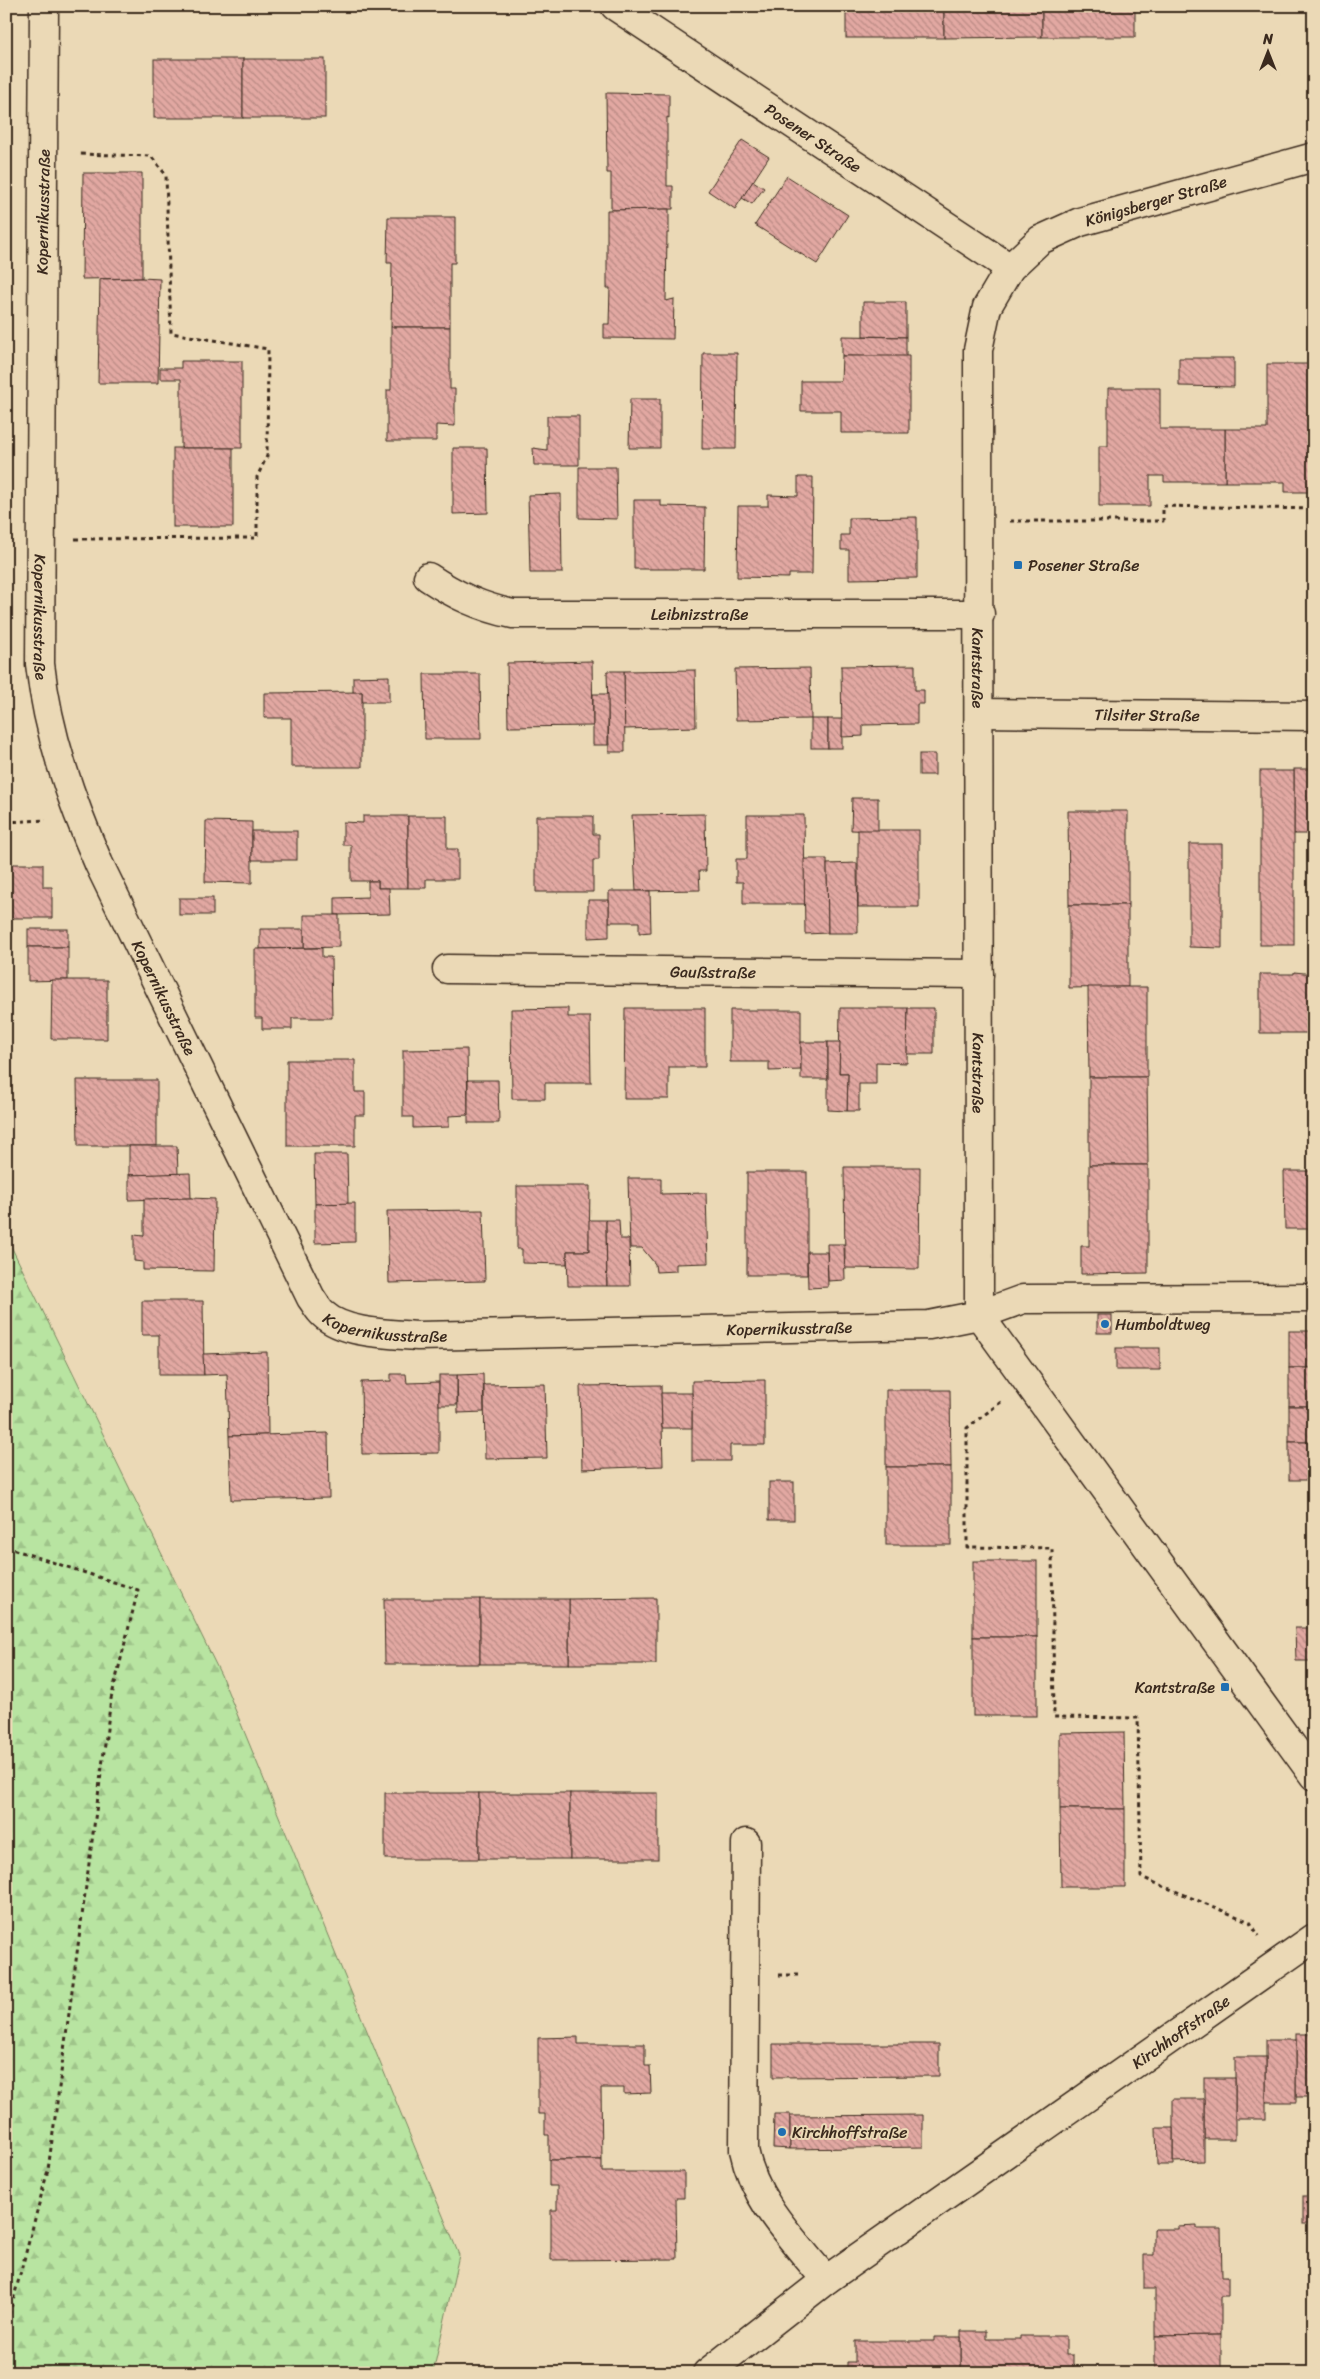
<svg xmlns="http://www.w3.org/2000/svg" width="1320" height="2379" viewBox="0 0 1320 2379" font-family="Sriracha,sans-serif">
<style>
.forest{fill:url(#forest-firs);stroke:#7a8760}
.building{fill:url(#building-back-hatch);stroke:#3b2a1e}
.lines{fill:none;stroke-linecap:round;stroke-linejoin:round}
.minor-casing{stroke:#3b2a1e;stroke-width:31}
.path{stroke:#3b2a1e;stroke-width:3;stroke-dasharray:4 4;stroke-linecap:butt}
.minor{stroke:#ebd9b6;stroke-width:28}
.poi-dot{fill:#1f6fb2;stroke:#ebd9b6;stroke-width:2}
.labels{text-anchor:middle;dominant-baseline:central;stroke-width:4;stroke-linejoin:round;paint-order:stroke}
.street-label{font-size:16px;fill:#3b2a1e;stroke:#ebd9b6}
.poi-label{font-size:16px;fill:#3b2a1e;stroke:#ebd9b6;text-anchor:start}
</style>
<defs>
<pattern id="forest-firs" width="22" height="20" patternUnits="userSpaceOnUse" patternTransform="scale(1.25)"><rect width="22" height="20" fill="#b8e4a1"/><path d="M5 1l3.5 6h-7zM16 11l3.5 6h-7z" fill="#9fc48a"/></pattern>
<pattern id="building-back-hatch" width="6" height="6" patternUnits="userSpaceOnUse" patternTransform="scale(1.25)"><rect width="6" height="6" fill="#e2a8a2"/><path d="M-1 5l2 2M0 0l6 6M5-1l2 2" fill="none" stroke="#b88983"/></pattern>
</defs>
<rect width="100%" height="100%" fill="#ebd9b6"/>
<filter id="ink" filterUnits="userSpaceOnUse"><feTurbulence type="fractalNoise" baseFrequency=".02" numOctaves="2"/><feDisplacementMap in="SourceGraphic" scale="10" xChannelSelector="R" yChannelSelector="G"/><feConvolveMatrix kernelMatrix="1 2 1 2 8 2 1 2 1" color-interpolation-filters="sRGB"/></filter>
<g filter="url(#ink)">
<polygon class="forest" points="6,1236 221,1675 459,2255 433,2373 6,2373"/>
<g class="building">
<rect x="846" y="6" width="98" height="32"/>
<polygon points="944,6 1042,6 1042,37 944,38"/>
<rect x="1042" y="6" width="93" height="31"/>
<polygon points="1274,6 1314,6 1314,10 1274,9"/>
<rect x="154" y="59" width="89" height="59"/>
<rect x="243" y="59" width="82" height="59"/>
<polygon points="606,93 669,94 669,118 667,117 667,186 673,186 673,209 611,210 611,173 607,173"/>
<polygon points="742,140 769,157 735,209 708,191"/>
<polygon points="83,173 142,173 142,278 82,279"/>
<polygon points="787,176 848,215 817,264 755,225"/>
<polygon points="753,181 764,188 752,204 742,198"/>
<polygon points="669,209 669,233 667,233 666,301 674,299 673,339 604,338 604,324 609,324 610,288 607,288 607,210"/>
<polygon points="388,217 455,217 455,263 450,263 450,327 391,327 392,263 387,263"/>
<polygon points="142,278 160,279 158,383 98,383 100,279"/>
<polygon points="863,302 906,302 906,337 863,336"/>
<polygon points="391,327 450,327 450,389 455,389 455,426 436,425 436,441 387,441 387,390 391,390"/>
<polygon points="842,336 906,337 906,357 842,356"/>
<polygon points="703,353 737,353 736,449 702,449"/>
<polygon points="842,356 909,356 909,433 841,433 841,411 801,411 801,381 841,381"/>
<polygon points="1179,358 1234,358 1234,387 1179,386"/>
<polygon points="181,361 242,361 242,448 181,448 181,379 160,379 160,368 181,368"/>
<polygon points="1267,364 1314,364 1314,492 1285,492 1285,482 1225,482 1225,429 1267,429"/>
<polygon points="1108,388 1160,388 1160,429 1225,429 1225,482 1164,482 1164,476 1150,476 1150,506 1099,506 1099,446 1108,446"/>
<polygon points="630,399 660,399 660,448 629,448"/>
<polygon points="547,416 579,416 579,465 534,465 533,448 547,450"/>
<rect x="173" y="448" width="60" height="79"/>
<polygon points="453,448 487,448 488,513 453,514"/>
<polygon points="579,467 616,467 617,519 579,518"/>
<polygon points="798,477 813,477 812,574 789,574 789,578 737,577 738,506 768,506 768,495 798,496"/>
<polygon points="561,494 562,573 530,573 528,495"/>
<polygon points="634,500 661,500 661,506 705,507 704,569 634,569"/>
<polygon points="917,517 917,578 849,579 849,550 841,550 841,535 849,535 849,518"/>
<polygon points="592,661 593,726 508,727 507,663"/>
<polygon points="915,665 915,690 924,690 924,704 917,704 917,724 863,725 863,736 842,737 841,666"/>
<polygon points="810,668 811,719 736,720 735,669"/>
<polygon points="695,670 696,727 624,729 624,671"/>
<polygon points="607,671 624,671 625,752 609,752"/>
<polygon points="424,674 480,674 481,739 425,739"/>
<polygon points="389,676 389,702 362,702 362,692 353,693 353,677"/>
<polygon points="362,692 362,767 291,767 291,718 264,718 264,693"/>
<rect x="593" y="694" width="15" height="51"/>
<rect x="811" y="719" width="17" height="29"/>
<rect x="828" y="719" width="14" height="29"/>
<rect x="919" y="754" width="16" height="21"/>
<rect x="1294" y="769" width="20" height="65"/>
<rect x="1260" y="771" width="34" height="174"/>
<polygon points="852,798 878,798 878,831 851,830"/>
<polygon points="1068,811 1128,811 1128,905 1069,905"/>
<polygon points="705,814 706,871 699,871 700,890 636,891 632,815"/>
<polygon points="747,815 804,815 805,904 743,904 743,882 736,882 736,859 747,859"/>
<polygon points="363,816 408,816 408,888 378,888 378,881 351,881 351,845 343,845 343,822 363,823"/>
<polygon points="408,816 447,816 447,849 458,849 458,879 426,879 426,888 408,888"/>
<polygon points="536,816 593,816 593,834 599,834 599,860 593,860 593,892 536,892"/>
<polygon points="206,821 252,822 252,883 205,882"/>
<rect x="858" y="830" width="61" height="77"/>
<rect x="252" y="831" width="45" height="29"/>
<polygon points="1189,844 1222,844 1222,948 1189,947"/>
<polygon points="804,859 827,859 828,933 805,934"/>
<polygon points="857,863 858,933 828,933 827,864"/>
<polygon points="6,864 43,864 43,887 52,887 52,918 6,918"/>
<polygon points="368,881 378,881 378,888 389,888 390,914 335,915 335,898 368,897"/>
<polygon points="609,891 650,891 651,932 639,933 639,922 609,922"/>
<rect x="179" y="898" width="34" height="17"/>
<polygon points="588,900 609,900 609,937 588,938"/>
<polygon points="1069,905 1128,905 1128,987 1069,988"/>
<polygon points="304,915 339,915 339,947 304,948"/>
<rect x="28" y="929" width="40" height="18"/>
<polygon points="260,929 304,929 304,948 260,949"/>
<polygon points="28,947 68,947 68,980 28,981"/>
<polygon points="322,948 322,957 331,957 332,1018 292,1018 292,1029 262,1029 262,1018 255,1018 255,949"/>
<polygon points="1294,972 1314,974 1314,1043 1308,1043 1308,1033 1260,1033 1260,974 1294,974"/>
<polygon points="52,980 107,980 107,1039 51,1039"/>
<polygon points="1088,987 1147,987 1147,1077 1089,1077"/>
<polygon points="568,1008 568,1017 590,1017 591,1083 545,1083 545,1099 512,1099 511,1009"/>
<polygon points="625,1008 705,1008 705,1067 669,1067 669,1099 624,1099"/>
<polygon points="840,1008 908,1008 907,1063 876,1062 876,1084 859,1084 859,1111 847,1111 848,1073 839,1073"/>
<polygon points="908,1008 934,1008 934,1054 907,1054"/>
<polygon points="730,1010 801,1010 801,1070 769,1071 769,1062 730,1062"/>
<rect x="801" y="1042" width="27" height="37"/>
<polygon points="828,1042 840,1042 839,1073 848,1073 847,1111 828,1110"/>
<polygon points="467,1049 468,1115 449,1116 449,1127 413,1128 413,1117 403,1117 403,1050"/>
<polygon points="287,1060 355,1060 355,1092 365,1092 365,1115 355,1115 355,1146 287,1146"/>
<polygon points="1089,1077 1147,1077 1148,1165 1089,1165"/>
<polygon points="77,1080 157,1080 157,1146 78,1146"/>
<polygon points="468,1080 498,1080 499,1123 468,1123"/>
<polygon points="129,1146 177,1146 178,1174 129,1175"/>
<polygon points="314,1154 347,1154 348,1204 315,1204"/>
<polygon points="1089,1165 1148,1165 1148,1273 1081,1274 1081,1246 1089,1246"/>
<polygon points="844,1167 920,1167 919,1269 845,1268"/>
<polygon points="1284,1171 1314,1171 1314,1229 1285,1229"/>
<rect x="747" y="1172" width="60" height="103"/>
<polygon points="190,1173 191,1198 129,1200 129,1175"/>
<polygon points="628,1178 661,1178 661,1194 706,1193 708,1263 676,1264 676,1271 656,1272 655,1264 642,1248 630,1248"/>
<polygon points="517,1186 590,1186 589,1251 567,1251 567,1264 522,1263 522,1249 517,1249"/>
<polygon points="191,1198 215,1199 214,1271 143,1270 143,1262 134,1261 134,1235 144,1236 144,1199"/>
<polygon points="355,1203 355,1242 315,1243 315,1204"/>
<polygon points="483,1210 485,1281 389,1283 387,1211"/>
<polygon points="589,1220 606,1220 607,1286 568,1286 567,1251 589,1251"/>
<polygon points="606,1220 619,1220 620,1239 629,1239 630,1286 607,1286"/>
<polygon points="827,1244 844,1244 845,1280 828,1281"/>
<polygon points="807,1252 827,1252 828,1287 808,1288"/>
<polygon points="142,1301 203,1301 204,1375 159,1375 159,1335 142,1335"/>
<rect x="1097" y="1315" width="15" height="18"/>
<rect x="1289" y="1331" width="25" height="37"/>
<rect x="1116" y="1348" width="44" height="22"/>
<polygon points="267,1352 268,1435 229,1436 227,1374 204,1375 203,1354"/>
<rect x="1289" y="1368" width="25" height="38"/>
<polygon points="391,1374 406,1374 407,1383 439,1382 439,1453 362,1454 361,1382 391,1381"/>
<polygon points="483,1374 484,1412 458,1413 457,1375"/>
<rect x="439" y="1375" width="18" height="30"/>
<polygon points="765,1380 765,1445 730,1445 730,1461 692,1461 692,1381"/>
<polygon points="545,1384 547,1458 485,1459 484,1385"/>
<polygon points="661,1385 663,1466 582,1469 580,1386"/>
<polygon points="886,1390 950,1390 951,1467 886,1467"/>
<polygon points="661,1393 692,1393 692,1428 662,1428"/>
<rect x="1289" y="1406" width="25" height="36"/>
<polygon points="328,1433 329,1498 231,1500 229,1436"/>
<rect x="1289" y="1442" width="25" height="38"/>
<rect x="886" y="1467" width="65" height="78"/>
<rect x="769" y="1482" width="25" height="38"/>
<rect x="973" y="1561" width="64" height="76"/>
<polygon points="656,1598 656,1664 569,1664 569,1599"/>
<polygon points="384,1599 480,1599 480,1664 385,1664"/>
<rect x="480" y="1599" width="89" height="65"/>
<polygon points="1295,1628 1314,1628 1314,1661 1296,1661"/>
<rect x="973" y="1637" width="64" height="79"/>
<polygon points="1124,1732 1125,1809 1060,1809 1060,1733"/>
<rect x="385" y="1793" width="94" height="66"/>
<rect x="479" y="1793" width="91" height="66"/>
<rect x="570" y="1793" width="88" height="66"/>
<polygon points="1060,1809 1125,1809 1125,1887 1061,1887"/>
<rect x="1296" y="2034" width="18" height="63"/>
<polygon points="578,2037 578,2044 645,2044 645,2066 650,2066 651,2093 624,2094 624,2088 601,2088 602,2160 549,2160 549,2135 545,2135 545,2114 538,2114 538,2038"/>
<rect x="1266" y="2040" width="30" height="62"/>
<polygon points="773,2044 939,2044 939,2076 773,2077"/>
<rect x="1235" y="2057" width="31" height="62"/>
<rect x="1204" y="2078" width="31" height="61"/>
<polygon points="1173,2099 1204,2099 1204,2161 1173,2162"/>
<polygon points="774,2114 790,2114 790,2149 773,2148"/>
<polygon points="923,2115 923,2147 790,2149 790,2116"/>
<polygon points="1156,2128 1173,2128 1173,2165 1157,2165"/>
<polygon points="549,2160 602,2160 602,2172 684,2172 684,2198 676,2198 677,2259 551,2260 551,2210 557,2210 557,2186 549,2186"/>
<rect x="1303" y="2196" width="11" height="28"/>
<polygon points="1197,2225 1197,2229 1221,2229 1222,2276 1228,2276 1228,2296 1221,2296 1221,2335 1155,2336 1155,2289 1144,2289 1144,2255 1154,2255 1154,2229 1178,2229 1178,2226"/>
<polygon points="961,2331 986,2331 986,2339 1020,2339 1020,2336 1066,2336 1066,2355 1073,2355 1073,2373 961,2373"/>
<polygon points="1221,2335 1221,2373 1155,2373 1155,2336"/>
<polygon points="934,2337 961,2337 961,2373 847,2373 847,2362 855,2362 855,2341 934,2341"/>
</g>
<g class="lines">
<defs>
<g id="minor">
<path id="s1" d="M 44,6 L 40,664 C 48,735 71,800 99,864 L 311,1298 C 315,1303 318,1310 323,1314 C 344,1334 391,1334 418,1336 L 929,1325 L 979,1315 L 1023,1299 L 1314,1298"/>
<path id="s2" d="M 615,6 L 1010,268"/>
<path id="s3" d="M 1314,157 L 1080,222 L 1040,240 L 1010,268 L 987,307 L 978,350 L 979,1315 L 1314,1776"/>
<path id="s4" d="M 428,577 C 455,595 480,607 513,614 L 980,614"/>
<path id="s5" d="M 979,713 L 1314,716"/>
<path id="s6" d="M 447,969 L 979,974"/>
<path d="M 746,1843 L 744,2150 C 755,2203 793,2239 826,2280"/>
<path id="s7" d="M 707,2373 L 826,2280 L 1314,1938"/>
</g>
</defs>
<use href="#minor" class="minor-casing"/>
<g class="path">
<polyline points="1010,521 1163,521 1163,506 1314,509"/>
<polyline points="75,539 257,538 257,477 267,456 268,349 171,333 166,175 151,156 77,154"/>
<polyline points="6,822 46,820"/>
<polyline points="1001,1402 967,1428 967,1547 1052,1548 1054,1717 1138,1718 1141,1877 1250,1922 1259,1936"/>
<polyline points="6,1547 138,1590 111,1699 48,2170 6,2327"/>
<polyline points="779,1975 798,1975"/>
</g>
<use href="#minor" class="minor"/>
</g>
</g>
<g class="poi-dot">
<rect x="1013" y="560" width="10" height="10" rx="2.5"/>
<circle cx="1105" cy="1324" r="5"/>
<rect x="1220" y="1682" width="10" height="10" rx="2.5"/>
<circle cx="782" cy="2132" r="5"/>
</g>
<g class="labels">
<g class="street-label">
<text stroke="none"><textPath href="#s2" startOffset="238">Posener Straße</textPath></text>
<text transform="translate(1156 201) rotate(-16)">Königsberger Straße</text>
<text transform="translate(43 212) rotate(-89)">Kopernikusstraße</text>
<text stroke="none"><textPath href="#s4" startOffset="280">Leibnizstraße</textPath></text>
<text stroke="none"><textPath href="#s1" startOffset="611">Kopernikusstraße</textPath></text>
<text stroke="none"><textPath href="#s3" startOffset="735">Kantstraße</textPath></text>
<text stroke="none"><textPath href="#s5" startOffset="168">Tilsiter Straße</textPath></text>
<text stroke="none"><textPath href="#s6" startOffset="266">Gaußstraße</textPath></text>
<text stroke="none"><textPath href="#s1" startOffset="1016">Kopernikusstraße</textPath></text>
<text stroke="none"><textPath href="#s3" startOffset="1140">Kantstraße</textPath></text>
<text stroke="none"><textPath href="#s1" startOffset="1436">Kopernikusstraße</textPath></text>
<text stroke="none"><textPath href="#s1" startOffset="1841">Kopernikusstraße</textPath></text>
<text stroke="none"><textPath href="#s7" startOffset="584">Kirchhoffstraße</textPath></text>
</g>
<g class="poi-label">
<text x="1028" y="565">Posener Straße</text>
<text x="1115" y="1324">Humboldtweg</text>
<text x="1215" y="1687" text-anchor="end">Kantstraße</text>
<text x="792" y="2132">Kirchhoffstraße</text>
</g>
</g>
<rect width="1320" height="2379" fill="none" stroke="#ebd9b6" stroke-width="25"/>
<rect x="12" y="12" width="1295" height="2354" fill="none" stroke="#3b2a1e" stroke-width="2" filter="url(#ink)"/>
<g transform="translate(1268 52)" stroke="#ebd9b6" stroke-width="4" paint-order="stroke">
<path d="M0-4L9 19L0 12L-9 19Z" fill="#3b2a1e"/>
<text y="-8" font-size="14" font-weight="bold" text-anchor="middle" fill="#3b2a1e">N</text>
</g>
</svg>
